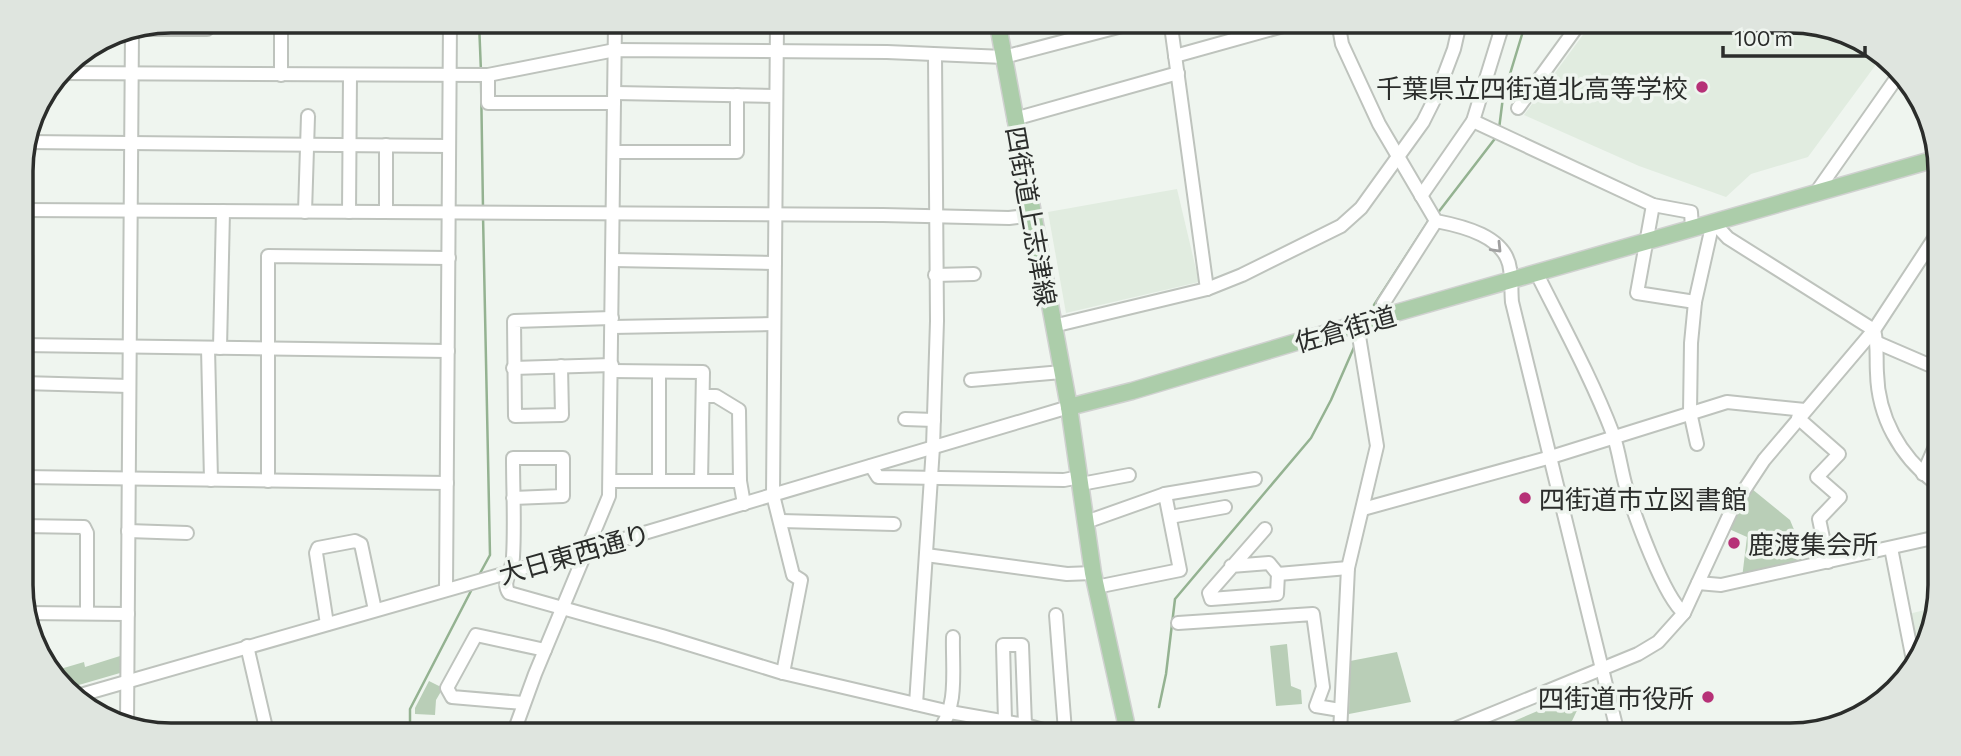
<svg xmlns="http://www.w3.org/2000/svg" width="1961" height="756" viewBox="0 0 1961 756" font-family="Commissioner,'Noto Sans JP',sans-serif">
<style>
.built{fill:#e1ece0}
.grass{fill:url(#grass-tufts)}
.park{fill:#b9ceb7}
.lines{fill:none;stroke-linecap:round;stroke-linejoin:round}
.stream{stroke:#94b291;stroke-width:2.5}
.minor-casing{stroke:#bec3bd;stroke-width:16}
.major-casing{stroke:#d0d1d0;stroke-width:19}
.minor{stroke:#fff;stroke-width:12}
.major{stroke:#accdaa;stroke-width:16}
.oneway{stroke:#a0a0a0}
.poi-dot{fill:#b63177;stroke:#eff5ef;stroke-width:2.5}
.labels{text-anchor:middle;dominant-baseline:central;stroke-width:7;stroke-linejoin:round;paint-order:stroke}
.poi-label{font-size:26px;fill:#2b2d2b;stroke:#eff5ef;text-anchor:end}
.street-label{font-size:26px;fill:#2b2d2b;stroke:#eff5ef}
.rim{fill:none;stroke:#2b2d2b;stroke-width:3.5}
</style>
<defs>
<pattern id="grass-tufts" width="24" height="20" patternUnits="userSpaceOnUse" patternTransform="scale(1.75)"><rect width="24" height="20" fill="#b9ceb7"/><path d="M3 7l-1-3M5 7V3M7 7l1-3M15 17l-1-3M17 17v-4M19 17l1-3" fill="none" stroke="#9fb19e"/></pattern>
</defs>
<rect width="100%" height="100%" fill="#eff5ef"/>
<g class="built">
<polygon points="1588,28 1838,29 1880,59 1808,157 1751,174 1726,197 1639,166 1524,115"/>
<polygon points="1177,189 1199,282 1066,313 1048,212"/>
<polygon points="1932,608 1932,633 1917,653 1909,614"/>
</g>
<polygon class="grass" points="1573,696 1584,700 1581,702 1572,721 1550,734 1486,733"/>
<g class="park">
<polygon points="1752,489 1790,520 1807,561 1742,578 1747,537 1729,529 1731,517"/>
<polygon points="1287,644 1291,686 1301,690 1302,704 1276,706 1270,646"/>
<polygon points="1397,652 1411,702 1349,714 1350,661"/>
<polygon points="120,656 120,673 65,689 58,684 55,678 58,677 57,670 84,662 85,667"/>
<polygon points="429,681 443,688 436,700 435,715 415,714 415,708"/>
</g>
<g class="lines">
<g class="stream">
<polyline points="479,22 481,72"/>
<polyline points="481,79 483,209"/>
<polyline points="1499,129 1503,97 1524,28"/>
<polyline points="1437,214 1497,136"/>
<polyline points="1374,305 1429,220"/>
<polyline points="478,577 490,555 483,215"/>
<polyline points="1159,707 1166,674 1175,599 1311,438 1331,400 1355,345"/>
<polyline points="410,728 410,709 472,589"/>
</g>
<defs>
<g id="minor">
<polyline points="281,22 281,75"/>
<polyline points="777,24 773,495 793,575 801,580 783,673"/>
<polyline points="1171,26 1207,289"/>
<path d="M 1339,27 L 1342,44 L 1379,124 L 1436,221 C 1462,226 1506,236 1510,269 C 1512,280 1511,291 1512,302 L 1618,734"/>
<polyline points="132,29 207,29 207,21"/>
<polyline points="1175,56 1283,26"/>
<polyline points="60,73 488,75 615,50 887,52 1004,57 1122,26"/>
<polyline points="488,75 488,103 614,103"/>
<polyline points="615,93 776,96"/>
<polyline points="1518,108 1576,28"/>
<polyline points="1014,119 1178,73"/>
<polyline points="1473,121 1653,205 1691,212 1692,228"/>
<polyline points="27,142 449,146"/>
<polyline points="386,145 386,212"/>
<polyline points="614,152 737,152 737,95"/>
<polyline points="1815,194 1900,73"/>
<polyline points="1421,196 1473,121 1502,27"/>
<polyline points="1653,205 1637,293 1695,302"/>
<polyline points="22,210 883,215 1009,218 1034,215"/>
<polyline points="305,212 308,116"/>
<polyline points="349,212 350,75"/>
<path d="M 1713,222 L 1728,238 L 1874,330 C 1878,345 1876,358 1877,373 C 1878,417 1900,456 1934,482"/>
<polyline points="613,260 775,263"/>
<path d="M 1537,274 C 1563,326 1592,379 1613,434 C 1619,451 1621,470 1626,487 C 1634,514 1664,598 1684,613"/>
<polyline points="935,275 974,274"/>
<polyline points="1385,316 1383,304 1436,221"/>
<polyline points="1053,326 1207,289 1242,275 1341,226 1361,208 1423,122 1437,94 1454,49 1459,27"/>
<polyline points="612,327 774,324"/>
<polyline points="1878,343 1936,368"/>
<polyline points="22,345 448,351"/>
<polyline points="208,348 211,480"/>
<polyline points="220,348 223,211"/>
<polyline points="561,366 562,415 515,416 514,321 612,318"/>
<polyline points="513,368 612,365"/>
<polyline points="612,371 703,372 701,481"/>
<polyline points="971,380 1062,372"/>
<polyline points="23,383 129,386"/>
<polyline points="703,396 716,396 739,410 740,481"/>
<polyline points="1798,418 1839,454 1817,477 1840,497 1819,519 1828,562"/>
<polyline points="905,419 934,420"/>
<polyline points="1697,444 1690,412 1691,343 1695,302 1713,222"/>
<polyline points="871,466 878,477 1064,480 1080,477"/>
<polyline points="1923,474 1934,449"/>
<polyline points="23,477 447,483"/>
<polyline points="268,481 268,256 449,258"/>
<polyline points="611,481 740,481 744,504"/>
<polyline points="659,481 659,372"/>
<polyline points="1081,484 1129,475"/>
<polyline points="1165,494 1255,479"/>
<path d="M 513,498 L 563,496 L 563,458 L 513,458 C 513,491 515,524 513,557 C 513,570 501,582 509,593 L 662,636 L 783,673 L 950,712 L 1025,725 L 1047,731"/>
<polyline points="1363,509 1551,457 1727,402 1805,410"/>
<polyline points="1170,517 1225,507"/>
<polyline points="781,521 894,524"/>
<polyline points="1086,522 1165,494 1180,570 1096,587"/>
<polyline points="23,526 84,527 87,533 87,613"/>
<polyline points="128,531 187,533"/>
<polyline points="1891,548 1913,660"/>
<polyline points="926,555 1067,574 1093,573"/>
<polyline points="1231,566 1269,563 1278,574 1277,594 1211,599 1209,593 1265,529"/>
<polyline points="1278,574 1348,568"/>
<polyline points="1698,583 1721,585 1933,538"/>
<polyline points="446,589 450,22"/>
<polyline points="24,613 128,614"/>
<polyline points="1056,615 1065,731"/>
<polyline points="1178,623 1313,614 1323,687 1316,706 1340,710"/>
<polyline points="327,624 316,553 318,548 355,541 361,544 375,610"/>
<polyline points="247,646 266,728"/>
<polyline points="77,696 587,550 1069,407"/>
<polyline points="523,703 452,697 447,688 476,635 545,650"/>
<polyline points="916,704 933,447 937,321 935,55"/>
<polyline points="1005,721 1003,645 1022,645 1025,725"/>
<polyline points="127,727 132,29"/>
<polyline points="515,729 535,674 609,496 615,23"/>
<path d="M 938,731 C 959,708 952,667 953,637"/>
<polyline points="1340,733 1348,568 1377,446 1357,324"/>
<polyline points="1445,733 1638,654 1658,642 1684,613 1733,507 1764,460 1874,330 1937,234"/>
</g>
<g id="major">
<polyline points="998,25 1069,407 1093,573 1128,732"/>
<polyline points="1069,407 1132,391 1357,324 1939,158"/>
</g>
</defs>
<use href="#minor" class="minor-casing"/>
<use href="#major" class="major-casing"/>
<use href="#minor" class="minor"/>
<use href="#major" class="major"/>
</g>
<defs><path id="oneway-chevron" d="M-2-3.5L2.5 0L-2 3.5" fill="none" stroke-width="1.6" stroke-linecap="round" stroke-linejoin="round" transform="scale(1.75)"/></defs>
<use class="oneway" href="#oneway-chevron" transform="translate(1497 248) rotate(46)"/>
<g class="poi-dot">
<circle cx="1702" cy="87" r="7"/>
<circle cx="1525" cy="498" r="7"/>
<circle cx="1734" cy="543" r="7"/>
<circle cx="1708" cy="697" r="7"/>
</g>
<g class="labels">
<g class="poi-label">
<text x="1688" y="87">千葉県立四街道北高等学校</text>
<text x="1539" y="498" text-anchor="start">四街道市立図書館</text>
<text x="1748" y="543" text-anchor="start">鹿渡集会所</text>
<text x="1694" y="697">四街道市役所</text>
</g>
<g class="street-label">
<text transform="translate(1032 216) rotate(80)">四街道上志津線</text>
<text transform="translate(1345 328) rotate(-16)">佐倉街道</text>
<text transform="translate(574 553) rotate(-16)">大日東西通り</text>
</g>
</g>
<path d="M0 0H1961V756H0ZM171 33H1790A138 138 0 0 1 1928 171V585A138 138 0 0 1 1790 723H171A138 138 0 0 1 33 585V171A138 138 0 0 1 171 33Z" fill="#dfe5df" fill-rule="evenodd"/>
<path class="rim" d="M171 33H1790A138 138 0 0 1 1928 171V585A138 138 0 0 1 1790 723H171A138 138 0 0 1 33 585V171A138 138 0 0 1 171 33Z"/>
<path d="M1723 46v10h142v-10" fill="none" stroke="#2b2d2b" stroke-width="3.5"/>
<text x="1734" y="46" font-size="21" fill="#2b2d2b" stroke="#eff5ef" stroke-width="5" paint-order="stroke">100 m</text>
</svg>
